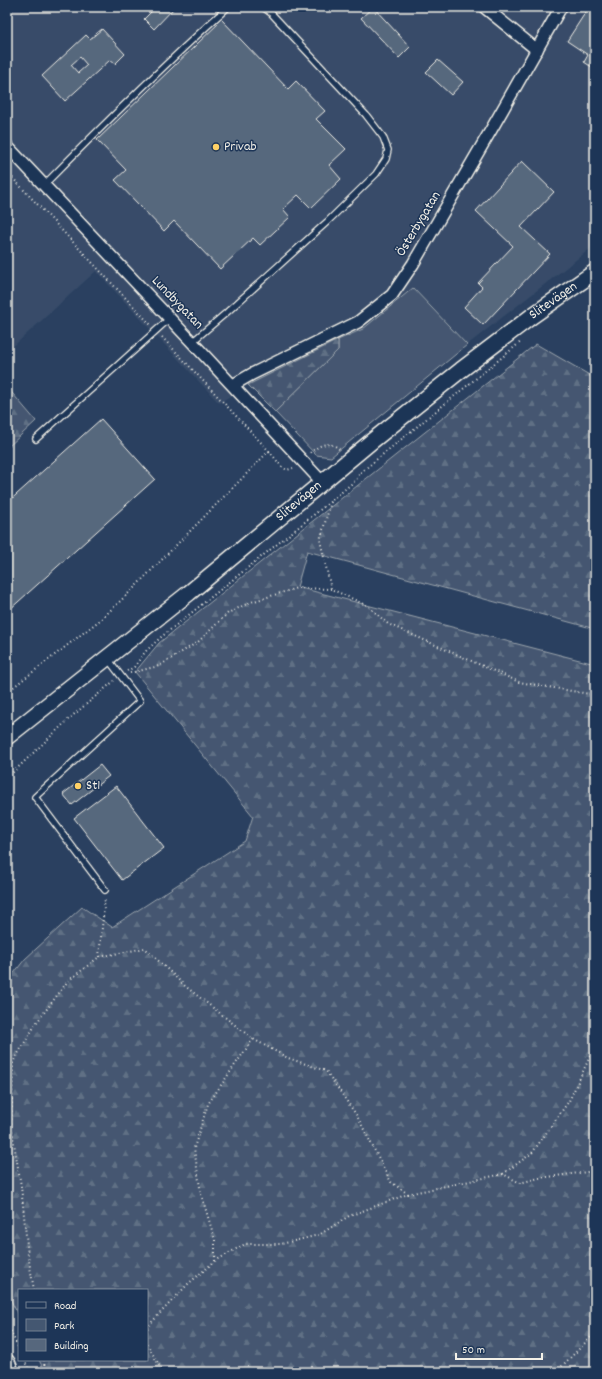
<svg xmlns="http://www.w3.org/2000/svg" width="602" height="1379" viewBox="0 0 602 1379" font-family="Dekko,sans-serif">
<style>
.built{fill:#374c69}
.green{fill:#445771;stroke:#9ca4ac}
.forest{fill:url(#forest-firs);stroke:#9ca4ac}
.building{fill:#56677d;stroke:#f4f1e8;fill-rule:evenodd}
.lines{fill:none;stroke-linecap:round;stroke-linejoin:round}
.service-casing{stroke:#f4f1e8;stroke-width:8}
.minor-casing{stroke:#f4f1e8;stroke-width:14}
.secondary-casing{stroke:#f4f1e8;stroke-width:18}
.path{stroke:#f4f1e8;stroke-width:2;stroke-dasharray:1 3;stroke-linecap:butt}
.service{stroke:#1d3557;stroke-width:5.5}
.minor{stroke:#1d3557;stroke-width:11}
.secondary{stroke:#1d3557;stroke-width:15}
.poi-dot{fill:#ffd166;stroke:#1d3557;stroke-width:1.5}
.labels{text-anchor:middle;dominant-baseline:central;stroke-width:3;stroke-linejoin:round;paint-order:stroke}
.poi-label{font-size:14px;fill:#f4f1e8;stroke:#1d3557;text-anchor:start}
.street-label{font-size:14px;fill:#f4f1e8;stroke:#1d3557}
</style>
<defs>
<pattern id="forest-firs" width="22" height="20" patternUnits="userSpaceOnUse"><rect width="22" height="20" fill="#445771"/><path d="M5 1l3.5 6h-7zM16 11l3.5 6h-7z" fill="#607085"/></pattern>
</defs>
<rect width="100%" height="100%" fill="#2a4060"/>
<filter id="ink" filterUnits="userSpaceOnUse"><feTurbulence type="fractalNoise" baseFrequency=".025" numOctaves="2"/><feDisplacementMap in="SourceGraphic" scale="8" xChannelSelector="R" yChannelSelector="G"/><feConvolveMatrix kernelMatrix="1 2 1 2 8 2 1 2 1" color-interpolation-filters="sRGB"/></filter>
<g filter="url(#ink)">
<polygon class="built" points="7,7 595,7 595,245 467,345 413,288 363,329 248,385 219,403 96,271 7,352"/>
<polygon class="green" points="413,288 467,345 331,457 316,455 275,412 338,350 338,340 363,329"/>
<g class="forest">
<polygon points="338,340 338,350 275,412 248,385"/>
<polygon points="536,344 591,376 595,375 595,629 307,551 297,587 595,664 595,1372 45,1372 39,1360 147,1360 147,1290 19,1290 19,1317 7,1292 7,982 25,959 82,907 112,927 245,841 253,816 135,672 159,643"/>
<polygon points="7,387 36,421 7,448"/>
</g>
<g class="building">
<polygon points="156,7 175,7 154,29 144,19"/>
<polygon points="373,7 410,47 399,58 361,18"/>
<polygon points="589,7 595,7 595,69 584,62 588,55 567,41"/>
<polygon points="222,20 288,89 296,81 325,111 316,119 346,149 329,165 341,179 311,208 298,195 283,209 290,217 260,245 253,238 220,269 174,221 164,231 115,180 126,170 97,140"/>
<path d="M 102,29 L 125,54 L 115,64 L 110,60 L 65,101 L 42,76 L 86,35 L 90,39 ZM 80,57 L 87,65 L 78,73 L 71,65 Z"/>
<polygon points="438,60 463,82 451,95 426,72"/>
<polygon points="522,161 554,192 521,227 550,254 483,325 464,307 482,287 478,283 513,246 476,211"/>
<polygon points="101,419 155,479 8,611 7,503"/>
<polygon points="100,765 109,776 72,805 63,794"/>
<polygon points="116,786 164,848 122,880 74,818"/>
</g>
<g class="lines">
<defs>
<g id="service">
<path d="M 44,185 C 104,124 165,64 228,7"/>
<polyline points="192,342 226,313 327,222 376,174 386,159 388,150 383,137 366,115 271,13 263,7"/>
<polyline points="36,439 170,318"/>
<polyline points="105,890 35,797 140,701 108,659"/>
</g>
<g id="minor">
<polyline points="484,7 537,50"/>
<polyline points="7,146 192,342 323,483"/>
<polyline points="233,385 252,374 358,322 392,295 413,264 491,130 561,7"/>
</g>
<g id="secondary">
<path id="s1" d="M 7,737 L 189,593 L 372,441 L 461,370 L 532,316 L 595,272"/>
<polyline points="7,1362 11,1372"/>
</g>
</defs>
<use href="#service" class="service-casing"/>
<use href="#minor" class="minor-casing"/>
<use href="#secondary" class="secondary-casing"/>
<g class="path">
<polyline points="7,172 151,325"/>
<polyline points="269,451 282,467 287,470 293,468"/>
<path d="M 310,453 C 320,444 330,440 340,450"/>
<polyline points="331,502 320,540 331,589 368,606 388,624 519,682 595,695"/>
<polyline points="127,671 134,667 146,651 160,638 331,501 356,480 360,473 522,341"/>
<polyline points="130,673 159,666 198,642 228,613 251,602 297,588 331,589"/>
<polyline points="7,692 100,620 131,591 269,451 161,336"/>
<polyline points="7,778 71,717 114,681"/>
<polyline points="99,957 105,898"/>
<polyline points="503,1174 532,1153 569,1101 595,1046"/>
<polyline points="408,1194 503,1174 520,1183 539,1178 595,1171"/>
<polyline points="215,1261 215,1240 201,1194 194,1148 208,1104 253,1039"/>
<polyline points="34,1290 28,1255 21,1186 11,1125 13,1062 37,1022 68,981 99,957 145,948 185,986 253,1039 288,1058 326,1071 357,1116 391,1182 408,1194 349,1216 319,1235 281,1244 245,1244 215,1261 188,1284 148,1326 147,1332"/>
<polyline points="7,1324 19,1349"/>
<polyline points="147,1344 163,1372"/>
<polyline points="24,1360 30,1372"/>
<polyline points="44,1360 45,1372"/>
<polyline points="556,1372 595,1333"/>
</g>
<use href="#service" class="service"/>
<use href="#minor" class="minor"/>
<use href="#secondary" class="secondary"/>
</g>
</g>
<g class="poi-dot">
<circle cx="216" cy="147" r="4"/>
<circle cx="78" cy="786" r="4"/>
</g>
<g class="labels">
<g class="poi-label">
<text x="224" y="147">Privab</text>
<text x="86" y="786">St1</text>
</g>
<g class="street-label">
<text transform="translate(419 224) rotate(-59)">Österbygatan</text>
<text stroke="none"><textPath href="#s1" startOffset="699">Slitevägen</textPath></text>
<text transform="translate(177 303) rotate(46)">Lundbygatan</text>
<text stroke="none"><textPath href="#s1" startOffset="375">Slitevägen</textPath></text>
</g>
</g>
<rect width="602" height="1379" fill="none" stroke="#1d3557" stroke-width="24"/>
<rect x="12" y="12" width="578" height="1355" fill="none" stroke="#f4f1e8" stroke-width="1.5" filter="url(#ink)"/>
<rect x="18" y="1289" width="130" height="72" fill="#1d3557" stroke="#738091"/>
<rect x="26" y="1302" width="20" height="6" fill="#1d3557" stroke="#738091"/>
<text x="54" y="1309" font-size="12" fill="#f4f1e8">Road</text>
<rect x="26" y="1319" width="20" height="12" fill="#445771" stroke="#738091"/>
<text x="54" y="1329" font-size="12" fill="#f4f1e8">Park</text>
<rect x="26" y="1339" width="20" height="12" fill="#56677d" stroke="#738091"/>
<text x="54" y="1349" font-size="12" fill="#f4f1e8">Building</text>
<path d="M456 1353v6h86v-6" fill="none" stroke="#f4f1e8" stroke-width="2"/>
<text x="462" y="1353" font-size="12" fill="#f4f1e8" stroke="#1d3557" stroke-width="3" paint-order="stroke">50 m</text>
</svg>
